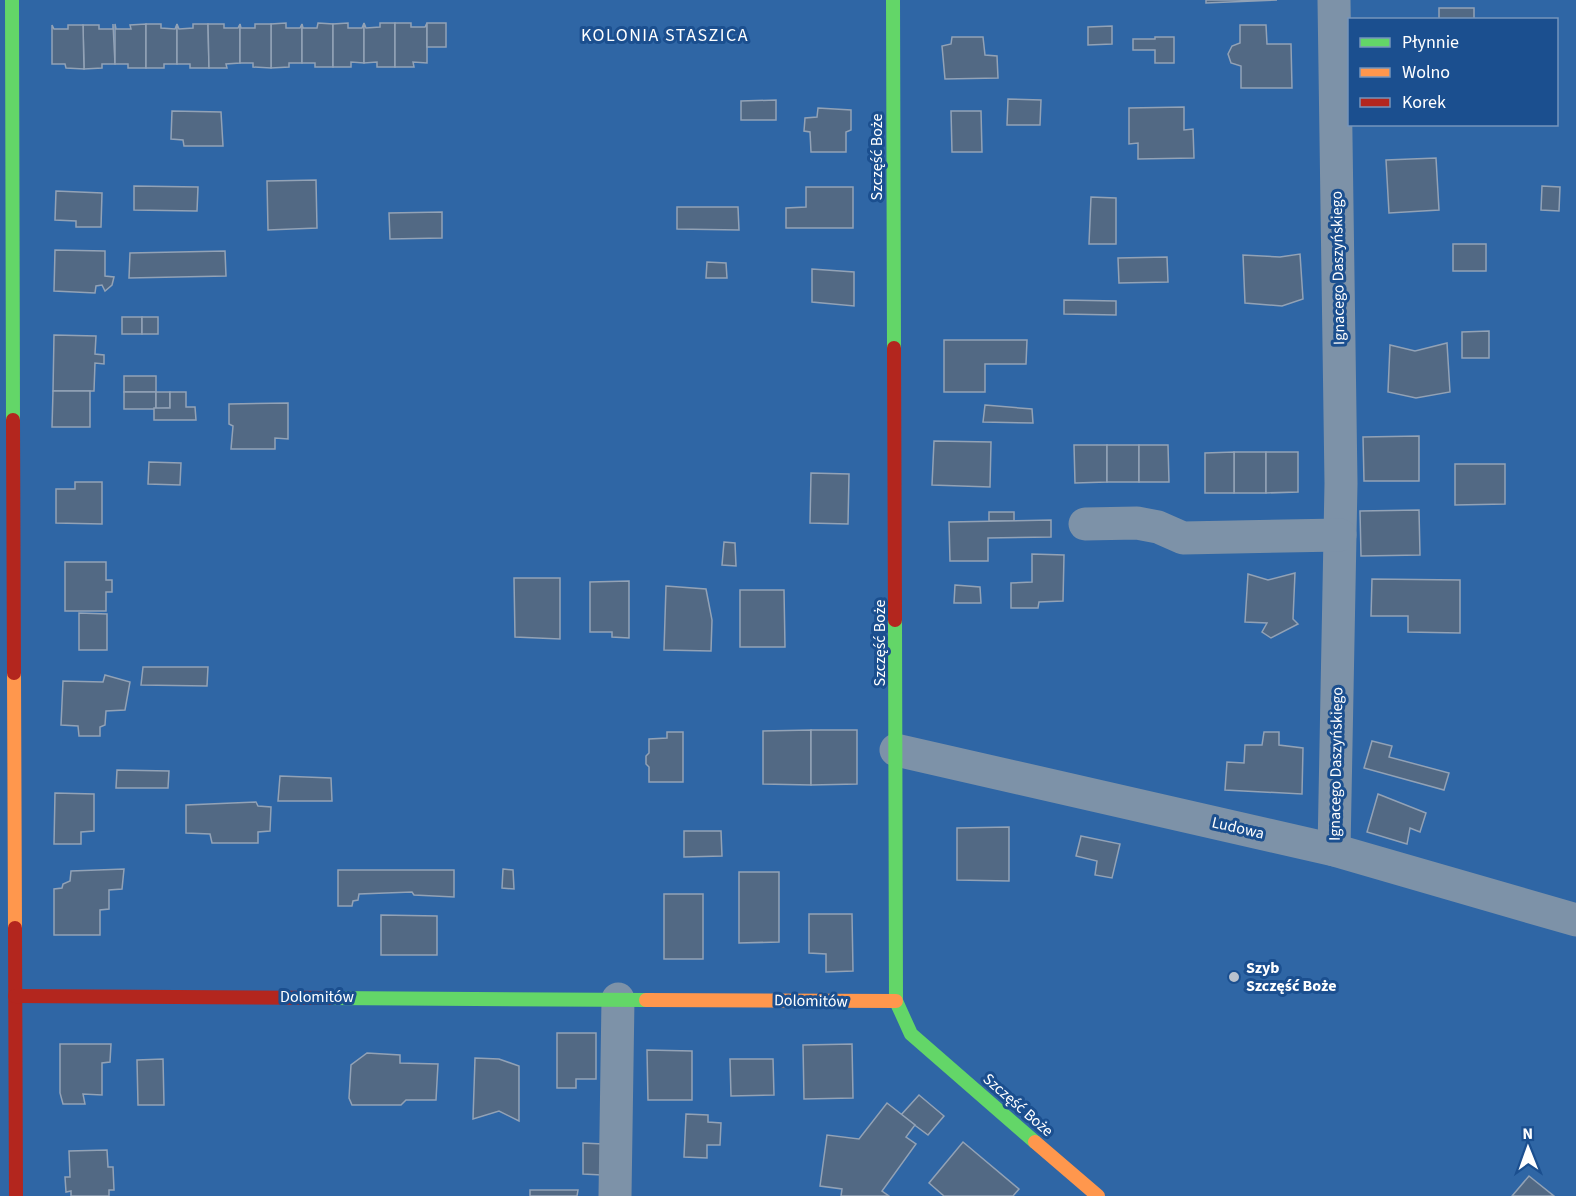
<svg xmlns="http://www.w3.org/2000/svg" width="1576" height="1196" viewBox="0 0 1576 1196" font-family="'Source Sans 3',sans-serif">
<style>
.green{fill:#2f66a5;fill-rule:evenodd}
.building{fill:#526984;stroke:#92a2b6;stroke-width:1.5}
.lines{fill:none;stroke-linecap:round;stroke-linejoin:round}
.street{stroke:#7d92a8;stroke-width:33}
.fast{stroke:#63d668;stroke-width:14}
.slow{stroke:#ff974d;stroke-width:14}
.jam{stroke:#b3261e;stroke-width:14}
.poi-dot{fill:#b9c2ce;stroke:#1b4f8f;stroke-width:2}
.labels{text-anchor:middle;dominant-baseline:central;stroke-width:6;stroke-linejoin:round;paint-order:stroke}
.street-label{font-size:16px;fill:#fff;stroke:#1b4f8f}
.poi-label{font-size:16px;font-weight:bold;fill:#fff;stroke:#1b4f8f;text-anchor:start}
.neighbourhood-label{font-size:18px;letter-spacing:1.5px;fill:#fff;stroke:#1b4f8f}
</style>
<rect width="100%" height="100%" fill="#365274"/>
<path class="green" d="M 0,0 L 1576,0 L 1576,1196 L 0,1196 ZM 1350,20 L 1556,20 L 1556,124 L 1350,124 Z"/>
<g class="building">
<polygon points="1206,0 1277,0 1206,3"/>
<rect x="1439" y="8" width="35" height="12"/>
<polygon points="286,23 286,28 300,28 302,24 302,63 289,63 289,67 271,68 271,24"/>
<polygon points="318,23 333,24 333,67 315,67 315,63 302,63 302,24 303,28 317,28"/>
<polygon points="348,23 348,28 362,28 364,23 364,63 351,62 351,67 333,67 333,24"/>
<polygon points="364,23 366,28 380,27 380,23 395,23 395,67 377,67 377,62 364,63"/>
<polygon points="395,23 411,23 411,27 425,27 427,23 427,63 413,62 414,67 395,67"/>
<rect x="427" y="23" width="19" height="24"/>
<polygon points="113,24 115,64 102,64 102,68 84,69 83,25 99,25 99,29 113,29"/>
<polygon points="115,24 116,29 131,29 130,25 146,24 146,68 128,68 128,64 115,64"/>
<polygon points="146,24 161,24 161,28 175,29 177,24 177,64 164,64 164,68 146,68"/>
<polygon points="177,24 179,29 193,28 193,24 208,24 209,68 190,68 190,64 177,64"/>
<polygon points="208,24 224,24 224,28 238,28 240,24 240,63 226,64 227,68 209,68"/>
<polygon points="240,24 241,28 255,28 255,24 271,24 271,68 253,67 253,63 240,63"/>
<polygon points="52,25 54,29 68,29 68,25 83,25 84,69 66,68 65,64 52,64"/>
<polygon points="1240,25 1266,25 1267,44 1291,44 1292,88 1241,88 1241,66 1231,63 1228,54 1232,46 1240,43"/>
<polygon points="1112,26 1112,44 1088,45 1088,27"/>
<polygon points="952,37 983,37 985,55 997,56 998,78 945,79 942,46 951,44"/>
<polygon points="1155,37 1174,37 1174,63 1155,63 1155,50 1133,50 1133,39 1155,39"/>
<polygon points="1008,99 1041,100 1040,125 1007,125"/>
<polygon points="776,100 776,120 741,120 741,101"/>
<polygon points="1184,107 1184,130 1193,129 1194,158 1138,159 1138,143 1129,144 1129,108"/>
<polygon points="818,108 851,110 851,130 846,132 846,152 811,152 810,132 804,131 805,118 817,117"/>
<polygon points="172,111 221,112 223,146 184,146 183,140 171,139"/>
<polygon points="951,111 981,111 982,152 952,152"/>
<polygon points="1436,158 1439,210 1389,213 1386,160"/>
<polygon points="316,180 317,228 268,230 267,181"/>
<polygon points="134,186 198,187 197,211 134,210"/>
<polygon points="1542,186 1560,187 1559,211 1541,210"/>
<polygon points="806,187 853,187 853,228 786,228 786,208 806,207"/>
<polygon points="56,191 102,193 101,227 76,227 76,221 55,220"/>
<polygon points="1091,197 1116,198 1116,244 1089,244"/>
<polygon points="677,207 738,207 739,230 677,229"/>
<polygon points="442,212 442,238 390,239 389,213"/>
<rect x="1453" y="244" width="33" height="27"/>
<polygon points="55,250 105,251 105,276 114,277 112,285 105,291 102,285 96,286 95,293 54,291"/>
<polygon points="225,251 226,276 129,278 130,253"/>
<polygon points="1300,254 1303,299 1282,306 1245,303 1243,255 1280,257"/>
<polygon points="1167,257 1168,282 1119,283 1118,258"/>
<polygon points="707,262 726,263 727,278 706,278"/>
<polygon points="812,269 854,272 854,306 812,302"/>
<polygon points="1064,300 1116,301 1116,315 1064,314"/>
<rect x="122" y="317" width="20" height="17"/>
<rect x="142" y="317" width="16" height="17"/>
<polygon points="1489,331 1489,358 1462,358 1462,332"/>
<polygon points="54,335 96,336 95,354 104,355 104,364 95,363 94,391 53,391"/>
<polygon points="944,340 1027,340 1026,364 985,364 985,392 944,392"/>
<polygon points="1447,343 1450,392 1416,398 1388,392 1390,345 1415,351"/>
<rect x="124" y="376" width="32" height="16"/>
<polygon points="53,391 90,391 90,427 52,427"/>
<rect x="124" y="392" width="32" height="17"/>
<polygon points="156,392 170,392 170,408 156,409"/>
<polygon points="170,392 186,392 186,407 195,407 196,420 154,420 154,408 170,408"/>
<polygon points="288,403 288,439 275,438 275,449 231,449 233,426 229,424 229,404"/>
<polygon points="985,405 1032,409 1033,423 983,422"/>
<polygon points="1419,436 1419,481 1364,481 1363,437"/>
<polygon points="934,441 991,442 990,487 932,485"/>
<polygon points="1074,445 1107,445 1107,482 1075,483"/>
<rect x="1107" y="445" width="32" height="37"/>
<polygon points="1139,445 1168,445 1169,482 1139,482"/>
<rect x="1234" y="452" width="32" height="41"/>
<polygon points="1234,452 1234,493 1205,493 1205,453"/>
<polygon points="1266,452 1298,452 1298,492 1266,493"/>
<polygon points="149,462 181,463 180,485 148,484"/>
<polygon points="1455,464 1505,464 1505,504 1455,505"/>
<polygon points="811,473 849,474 848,524 810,523"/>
<polygon points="75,482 102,482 102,524 56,523 56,489 75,489"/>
<polygon points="1419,510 1420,555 1361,556 1360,511"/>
<rect x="989" y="512" width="25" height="9"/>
<polygon points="1051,520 1051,537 988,538 988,561 950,561 949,522"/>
<polygon points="724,542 735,543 736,566 722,565"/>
<polygon points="1032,554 1064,555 1063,601 1039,602 1038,608 1011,608 1011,583 1032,582"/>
<polygon points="65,562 106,562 106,580 112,580 112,592 106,592 106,611 65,611"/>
<polygon points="1295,573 1293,619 1298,624 1271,638 1262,632 1267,623 1245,622 1248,574 1268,580"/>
<polygon points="514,578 560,578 560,639 515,637"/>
<polygon points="1372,579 1460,580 1460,633 1408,632 1408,616 1371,616"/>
<polygon points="629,581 629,638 612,637 612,632 590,632 590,582"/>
<polygon points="955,585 980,587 981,603 954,603"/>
<polygon points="666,586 706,589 712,620 711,651 664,650"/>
<polygon points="740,590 784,590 785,647 740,647"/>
<polygon points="79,613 107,614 107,650 79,650"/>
<polygon points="143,667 208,667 207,686 141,685"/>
<polygon points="105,675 130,682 125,710 106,711 105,725 100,727 100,736 79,736 78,726 61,725 63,681 103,682"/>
<polygon points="811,730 811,785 763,784 763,731"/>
<polygon points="811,730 857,730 857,784 811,785"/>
<polygon points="667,732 683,732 683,782 649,782 649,767 646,764 646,756 649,753 649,739 667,738"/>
<polygon points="1264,732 1279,732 1279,745 1303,748 1302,794 1225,790 1227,762 1244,763 1245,745 1262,745"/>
<polygon points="1372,741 1392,746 1389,757 1449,773 1444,790 1364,768"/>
<polygon points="117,770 169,771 168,788 116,788"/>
<polygon points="280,776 331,778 332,801 278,801"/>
<polygon points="55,793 94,794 94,831 81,832 81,844 54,844"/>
<polygon points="1378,794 1426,813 1420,832 1410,828 1407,844 1367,832"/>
<polygon points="256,802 258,806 271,807 270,831 258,832 258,843 212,843 210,834 186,833 186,805"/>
<polygon points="1009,827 1009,881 957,880 957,828"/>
<polygon points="684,831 721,831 722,856 684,857"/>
<polygon points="1081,836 1120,844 1112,878 1095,875 1097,861 1076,856"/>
<polygon points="124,869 122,889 109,890 109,909 100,910 100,935 54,935 54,889 62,888 63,884 70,881 71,871"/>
<polygon points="503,869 513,870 514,889 502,888"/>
<polygon points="338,870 454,870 454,897 414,895 412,892 359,894 358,900 353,901 352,906 338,906"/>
<polygon points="739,872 779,872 779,942 739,943"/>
<rect x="664" y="894" width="39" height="65"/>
<polygon points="809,914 852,914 853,971 826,972 826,954 809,953"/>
<polygon points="381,915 437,916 437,955 381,955"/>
<polygon points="557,1033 596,1033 596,1079 576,1079 576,1088 557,1088"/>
<polygon points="60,1044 111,1044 110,1062 102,1063 102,1095 83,1094 85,1104 63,1104 60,1093"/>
<polygon points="852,1044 853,1098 804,1099 803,1045"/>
<polygon points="647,1050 692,1051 692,1100 648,1100"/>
<polygon points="367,1053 400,1055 400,1063 438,1064 436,1100 406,1100 401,1105 352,1105 349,1098 351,1065"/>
<polygon points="475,1058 499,1059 519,1066 519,1121 499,1111 473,1119"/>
<polygon points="163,1059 164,1105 138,1105 137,1060"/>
<polygon points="730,1059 773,1059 774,1095 731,1096"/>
<polygon points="919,1095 944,1116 928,1135 901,1115"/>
<polygon points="887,1103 915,1125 906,1137 916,1144 882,1191 889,1196 841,1196 842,1189 820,1186 827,1135 859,1139"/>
<polygon points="686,1114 708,1115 708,1122 721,1123 720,1145 707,1145 707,1158 684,1157"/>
<polygon points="963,1142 1019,1189 1013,1196 944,1196 929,1183"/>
<polygon points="583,1143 603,1144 602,1175 583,1174"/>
<polygon points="107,1150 108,1167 113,1167 114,1190 109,1190 109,1196 71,1196 71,1191 66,1192 65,1177 70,1177 69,1151"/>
<polygon points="1529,1176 1554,1196 1512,1196"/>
<polygon points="530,1190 578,1190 577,1196 530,1196"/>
</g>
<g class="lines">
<g class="street">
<polyline points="1334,0 1341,483 1334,850"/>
<polyline points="1085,524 1137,523 1158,527 1183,538 1340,535"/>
<polyline points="896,750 1334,850 1576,920"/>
<polyline points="615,1196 618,999"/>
</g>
<g class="fast">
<polyline points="12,0 13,420"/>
<polyline points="893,0 894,348"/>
<polyline points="895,620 896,1001 911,1034 1035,1142"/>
<polyline points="330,998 646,1000"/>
</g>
<g class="slow">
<polyline points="14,673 15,928"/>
<polyline points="646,1000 896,1001"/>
<polyline points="1035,1142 1098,1196"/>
</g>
<g class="jam">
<polyline points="894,348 895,620"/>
<polyline points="13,420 14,673"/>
<polyline points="15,928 16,1196"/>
<polyline points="15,996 330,998"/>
</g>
</g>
<circle class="poi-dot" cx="1234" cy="977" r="6"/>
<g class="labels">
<g class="street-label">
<text transform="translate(877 157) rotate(-90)">Szczęść Boże</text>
<text transform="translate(1338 268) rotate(-91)">Ignacego Daszyńskiego</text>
<text transform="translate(880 643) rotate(-90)">Szczęść Boże</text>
<text transform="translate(1336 764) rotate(-89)">Ignacego Daszyńskiego</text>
<text transform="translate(1238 828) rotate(13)">Ludowa</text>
<text x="317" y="997">Dolomitów</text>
<text transform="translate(811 1001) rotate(1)">Dolomitów</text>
<text transform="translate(1018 1105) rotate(41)">Szczęść Boże</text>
</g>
<g class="poi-label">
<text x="1246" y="968">Szyb<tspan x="1246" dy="18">Szczęść Boże</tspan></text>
</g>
<g class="neighbourhood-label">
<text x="665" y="35">KOLONIA STASZICA</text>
</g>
</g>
<rect x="1348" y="18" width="210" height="108" fill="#1b4f8f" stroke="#7695bc" stroke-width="1.5"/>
<rect x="1360" y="38" width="30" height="9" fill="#63d668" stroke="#7695bc" stroke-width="1.5"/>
<text x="1402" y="48" font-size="18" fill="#ffffff">Płynnie</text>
<rect x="1360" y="68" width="30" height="9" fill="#ff974d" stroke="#7695bc" stroke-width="1.5"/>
<text x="1402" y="78" font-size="18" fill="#ffffff">Wolno</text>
<rect x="1360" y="98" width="30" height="9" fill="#b3261e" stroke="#7695bc" stroke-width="1.5"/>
<text x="1402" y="108" font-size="18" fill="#ffffff">Korek</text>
<g transform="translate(1528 1148) rotate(359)" stroke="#1b4f8f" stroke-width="4.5" paint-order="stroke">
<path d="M0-4.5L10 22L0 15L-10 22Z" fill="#ffffff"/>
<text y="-9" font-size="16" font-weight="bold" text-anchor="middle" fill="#ffffff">N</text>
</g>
</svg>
